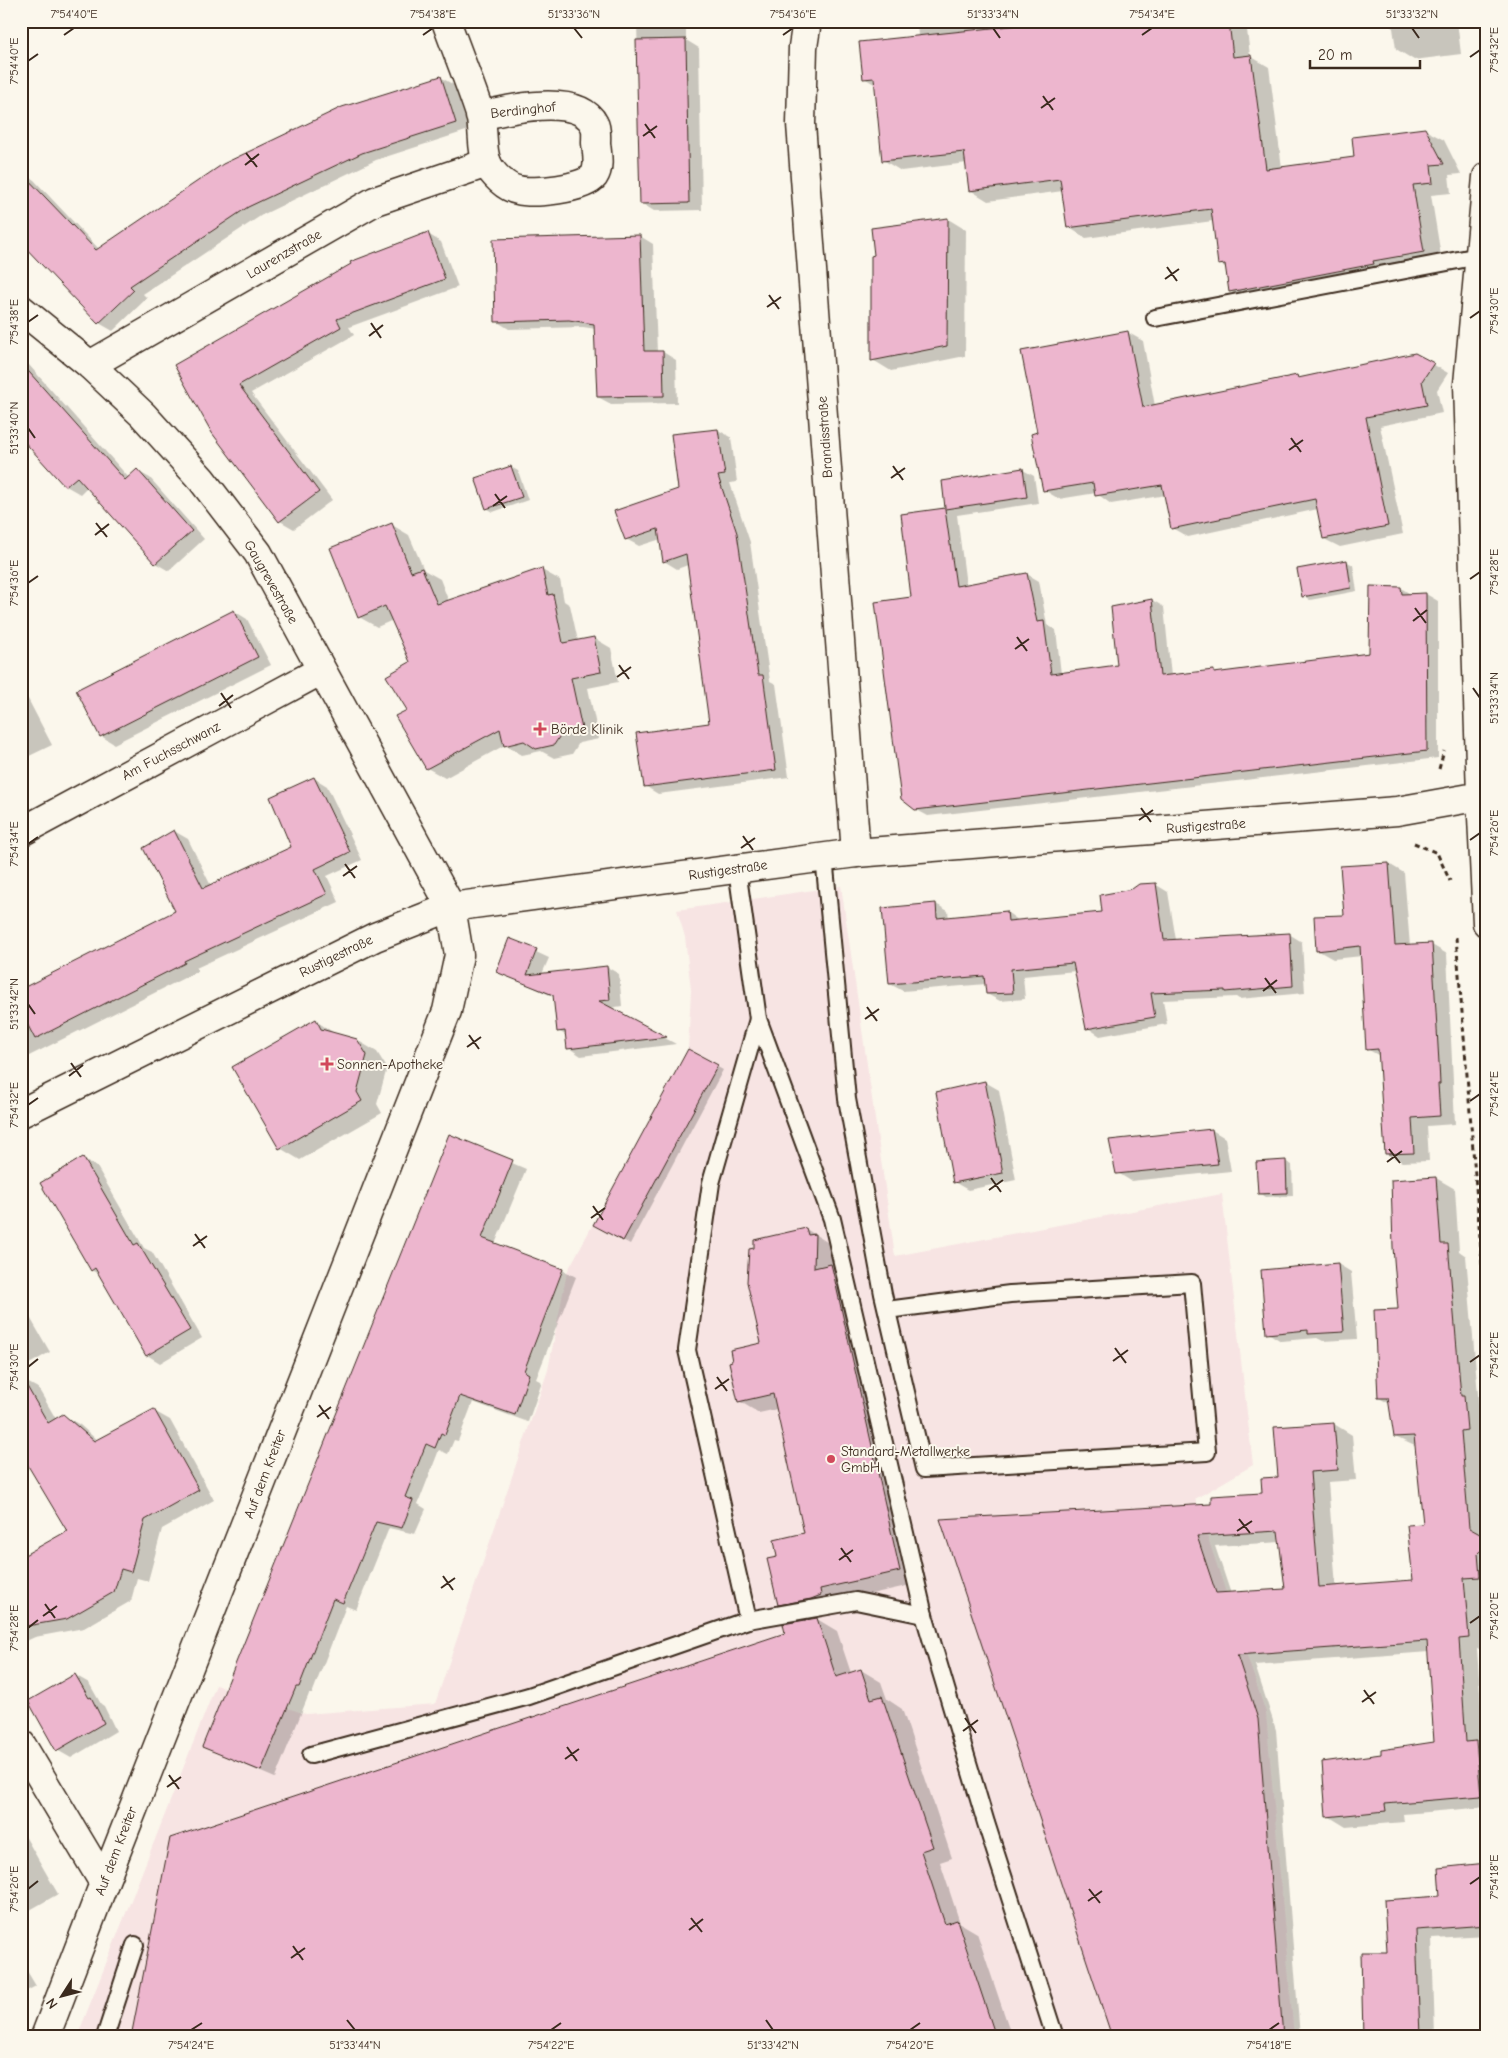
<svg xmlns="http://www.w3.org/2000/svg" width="1508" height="2058" viewBox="0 0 1508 2058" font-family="'Comic Neue',sans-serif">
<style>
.built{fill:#f7e4e3}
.shadow{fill:#0003;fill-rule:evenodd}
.building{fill:#edb6ce;stroke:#3b2a1e;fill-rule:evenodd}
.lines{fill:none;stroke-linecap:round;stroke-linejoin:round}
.service-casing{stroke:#3b2a1e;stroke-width:20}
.minor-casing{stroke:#3b2a1e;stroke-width:31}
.path{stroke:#3b2a1e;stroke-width:3;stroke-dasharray:5 4;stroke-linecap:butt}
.service{stroke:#fbf7ec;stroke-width:16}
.minor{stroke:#fbf7ec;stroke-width:28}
.ticks{fill:none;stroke:#3b2a1e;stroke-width:2}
.poi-dot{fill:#d1495b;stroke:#fbf7ec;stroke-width:2}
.labels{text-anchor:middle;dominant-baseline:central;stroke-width:4;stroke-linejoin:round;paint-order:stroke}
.street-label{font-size:14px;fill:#3b2a1e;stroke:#fbf7ec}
.poi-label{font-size:14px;fill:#3b2a1e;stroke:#fbf7ec;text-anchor:start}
.neatline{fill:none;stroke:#3b2a1e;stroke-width:2}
.ticks-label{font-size:12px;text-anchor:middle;fill:#3b2a1e}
</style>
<rect width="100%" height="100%" fill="#fbf7ec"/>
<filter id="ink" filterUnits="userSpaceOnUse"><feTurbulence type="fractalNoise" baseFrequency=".02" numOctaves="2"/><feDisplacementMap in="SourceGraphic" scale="10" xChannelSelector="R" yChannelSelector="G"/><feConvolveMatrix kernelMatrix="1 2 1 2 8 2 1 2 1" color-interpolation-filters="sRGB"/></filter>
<g filter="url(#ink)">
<polygon class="built" points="841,886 895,1256 1222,1194 1253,1465 1195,1499 1266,1713 1294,2037 77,2037 216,1685 306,1714 435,1704 548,1370 567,1272 688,1049 691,990 685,937 677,910"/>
<g class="shadow">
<polygon points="637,21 686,21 686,40 699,48 702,210 654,211 641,203"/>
<polygon points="917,21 1034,21 1034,25 1070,21 1246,21 1250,56 1269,67 1282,168 1356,158 1425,130 1444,140 1461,174 1449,175 1451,193 1431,195 1442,262 1248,302 1230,291 1227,268 1219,264 1213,221 1086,238 1068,227 1063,191 988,201 970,190 967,163 901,171 883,160 876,85 864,78 918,37"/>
<polygon points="1384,21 1457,21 1461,54 1414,60 1396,49 1393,28"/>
<polygon points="440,77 454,85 469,130 376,160 262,215 143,294 147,298 113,331 99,323 21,241 21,172 34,180 99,249"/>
<polygon points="948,219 966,230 965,356 891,371 873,360"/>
<polygon points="428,234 441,242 458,287 349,327 354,335 251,393 332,500 294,529 280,521 213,433 176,366"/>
<polygon points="640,236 653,244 657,352 663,352 676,360 677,403 611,404 598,397 596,329 583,327 509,329 496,321"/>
<polygon points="1127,332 1143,341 1155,406 1297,376 1301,379 1415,354 1448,373 1437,390 1442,413 1380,426 1403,534 1340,547 1324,539 1318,509 1188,537 1172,528 1166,495 1111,504 1096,493 1059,499 1044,490 1039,433"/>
<polygon points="21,356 129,478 137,471 150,478 204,539 169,571 155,563 87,487 80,494 66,486 21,435"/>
<polygon points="718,430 731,437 737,482 730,483 750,542 770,681 776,684 789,777 658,794 645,786 710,724 688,565 677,569 664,561 661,539 639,546 626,539 680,490"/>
<polygon points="511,467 518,471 528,500 493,512 487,508"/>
<polygon points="1023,470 1034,476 1038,503 957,515 966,585 1027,574 1039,581 1047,625 1056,630 1061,674 1119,666 1152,600 1164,607 1171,676 1214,672 1218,674 1370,654 1401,588 1412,595 1426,594 1438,601 1438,758 928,816 915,809 913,598 902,515 946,509 943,482"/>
<polygon points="392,525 409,535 424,570 440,579 449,602 542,570 560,580 564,601 570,605 578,641 594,638 611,648 618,682 588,688 599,739 579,743 572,754 554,758 541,751 522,755 505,745 445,778 427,768 408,710 412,662 393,620 377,627 359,617"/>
<polygon points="1346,561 1353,565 1357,591 1310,600 1304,596"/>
<polygon points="234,611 247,619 271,665 114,744 101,736"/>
<polygon points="21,695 28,699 52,745 21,760"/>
<polygon points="314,778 327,786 362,860 327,876 339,902 196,968 198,971 21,1060 21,990 177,912 174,831 188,839 211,886 293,848"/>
<polygon points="1389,864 1404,873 1410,946 1432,945 1447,954 1455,1124 1427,1126 1429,1161 1402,1162 1386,1154 1380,1056 1367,1049 1362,956 1333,959 1317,950"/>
<polygon points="1155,884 1168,892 1176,940 1289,934 1302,942 1305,993 1239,999 1236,997 1163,1000 1167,1024 1100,1036 1088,1028 1076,971 1023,976 1025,999 1000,1001 987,994 986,984 903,991 890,984 936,904 948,911 949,919 1007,912 1019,921 1104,913"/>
<polygon points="510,940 549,958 542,974 607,967 619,974 622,1006 609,1008 676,1044 581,1056 569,1048 567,1036 558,1031 554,997 498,971"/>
<polygon points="316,1021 337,1035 357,1040 377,1052 387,1068 377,1104 382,1113 300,1160 280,1148"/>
<polygon points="688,1051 723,1070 630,1244 595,1225"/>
<polygon points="985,1082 999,1090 1016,1180 968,1190 954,1182"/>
<polygon points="1212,1130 1225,1138 1231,1171 1131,1181 1118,1173"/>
<polygon points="449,1136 526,1169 495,1244 563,1270 576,1277 536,1379 542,1382 528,1422 473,1402 458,1441 454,1440 448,1454 439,1450 418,1504 426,1509 415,1534 389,1528 356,1610 346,1606 312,1694 309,1694 275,1778 203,1747"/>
<polygon points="83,1159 97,1167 144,1248 152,1252 202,1338 160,1363 147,1355 100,1275 91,1270"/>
<polygon points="1285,1161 1292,1165 1293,1196 1265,1197 1259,1193"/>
<path d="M 1436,1178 L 1455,1189 L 1459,1251 L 1466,1256 L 1479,1406 L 1482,1408 L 1485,1440 L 1479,1441 L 1487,1528 L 1487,1588 L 1482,1588 L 1487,1648 L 1477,1649 L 1484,1747 L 1487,1748 L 1487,1807 L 1403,1814 L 1404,1822 L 1346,1827 L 1328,1816 L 1382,1755 L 1435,1743 L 1429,1652 L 1255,1665 L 1276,1730 L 1300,2037 L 1113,2037 L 941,1520 L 1213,1506 L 1264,1494 L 1334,1424 L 1352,1435 L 1356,1480 L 1328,1482 L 1336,1587 L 1415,1581 L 1424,1525 L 1417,1447 L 1395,1437 L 1390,1404 L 1379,1398 L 1400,1310 ZM 1281,1542 L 1286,1590 L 1231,1594 L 1215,1546 Z"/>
<polygon points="806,1229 835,1247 834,1268 851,1277 920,1583 840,1601 799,1615 779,1604 779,1558 806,1534 777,1409 759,1413 739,1401"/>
<polygon points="1338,1264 1351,1272 1357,1339 1323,1341 1317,1338 1281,1341 1268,1333"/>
<polygon points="21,1302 50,1352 24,1367 21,1365"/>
<polygon points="21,1379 38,1388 56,1419 63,1415 80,1425 98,1441 154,1411 170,1420 214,1500 162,1529 148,1581 137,1578 131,1601 84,1628 35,1637 24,1642 21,1640 21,1558 68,1531 29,1465 21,1469"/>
<polygon points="817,1619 837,1631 851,1673 861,1670 881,1682 887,1699 902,1709 952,1858 940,1862 960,1923 977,1933 1012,2037 132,2037 786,1634"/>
<polygon points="75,1675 89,1683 101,1704 104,1706 116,1731 71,1758 57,1750"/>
<polygon points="21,1829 58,1894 21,1915"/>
<polygon points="1487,1864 1487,1935 1432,1938 1435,2037 1364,2037 1389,1953 1442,1897"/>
<polygon points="21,1961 36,1986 21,1994"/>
</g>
<g class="building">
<polygon points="1058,21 1229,21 1233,57 1251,55 1266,169 1354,157 1352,137 1425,128 1444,164 1431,165 1433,183 1413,185 1424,252 1373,261 1374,264 1229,292 1225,264 1218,265 1211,209 1067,228 1060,179 969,191 964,152 882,161 874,78 863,79 859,42"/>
<polygon points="686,39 689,203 640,204 636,40"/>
<polygon points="441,76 456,123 362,153 248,207 130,286 134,290 98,324 21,243 21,172 96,250 223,164 342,107"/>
<polygon points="948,218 947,346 871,361 871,256 874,255 871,228"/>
<polygon points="428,232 445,279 337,319 341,327 239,385 319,492 279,522 212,433 174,365 351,264 350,262"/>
<polygon points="640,235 644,351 663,351 664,396 597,397 594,324 569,320 495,322 493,239"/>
<polygon points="1128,331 1143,407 1297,375 1298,378 1415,353 1434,363 1422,381 1427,405 1366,417 1388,526 1323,539 1315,499 1171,529 1162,485 1095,496 1093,483 1043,491 1031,434 1037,432 1021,351"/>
<polygon points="21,363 125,480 137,469 192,531 155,564 77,477 65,487 21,438"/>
<polygon points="718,429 725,475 718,476 737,533 758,675 763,675 776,770 644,787 636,733 709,723 686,554 663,562 658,529 625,540 614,511 678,489 671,434"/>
<polygon points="511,466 522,497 486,509 475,478"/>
<polygon points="1023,468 1027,497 945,509 956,586 1027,573 1037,622 1044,621 1051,674 1117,665 1111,607 1152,599 1160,676 1214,670 1214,673 1369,653 1370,586 1401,587 1402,594 1426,593 1427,751 915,810 901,799 875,602 911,597 901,514 945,508 942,481"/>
<polygon points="392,523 411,572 422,568 437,604 542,568 548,595 553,594 563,643 594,637 601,672 571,678 582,729 561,734 554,745 536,749 524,741 504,746 500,729 426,769 395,716 407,710 386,676 410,662 385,606 358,618 330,548"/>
<polygon points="1347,560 1351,588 1302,597 1297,569"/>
<polygon points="234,610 258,657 100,737 76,690"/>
<polygon points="314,777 350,852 315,869 327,894 184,961 185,963 35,1039 21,1012 21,989 175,911 143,848 174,830 203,888 291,847 270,797"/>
<polygon points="1389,863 1395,945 1432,943 1439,1063 1440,1084 1438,1084 1440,1116 1412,1118 1414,1153 1385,1154 1378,1049 1366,1050 1360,946 1316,951 1314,916 1344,915 1340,866"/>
<polygon points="1156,883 1164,940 1290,933 1293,986 1225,992 1225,990 1151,993 1155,1017 1086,1029 1073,963 1011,969 1013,993 986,994 984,976 889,984 882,908 936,903 937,918 1007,911 1008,921 1102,912 1100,895 1132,889 1139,884"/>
<polygon points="509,938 537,949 527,975 607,966 610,1000 599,1001 667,1037 567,1049 565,1031 557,1032 553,995 496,972"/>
<polygon points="316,1019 321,1029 357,1039 367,1055 357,1092 362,1101 279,1149 232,1067"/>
<polygon points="688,1049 718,1065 623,1241 593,1225"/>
<polygon points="985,1081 1003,1173 953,1183 936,1092"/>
<polygon points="1212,1129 1218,1164 1116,1174 1109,1140"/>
<polygon points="449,1134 513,1160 482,1238 563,1269 524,1371 529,1374 515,1415 460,1396 445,1435 441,1433 435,1448 426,1444 405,1497 413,1500 402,1528 376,1522 343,1603 333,1599 299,1687 296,1687 261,1771 202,1747"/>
<polygon points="83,1157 134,1245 138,1243 190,1330 146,1356 95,1268 91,1271 40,1183"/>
<polygon points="1286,1160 1287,1193 1258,1194 1256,1162"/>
<path d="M 1436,1177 L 1441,1244 L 1448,1244 L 1461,1396 L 1464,1396 L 1467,1430 L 1461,1431 L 1469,1528 L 1487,1538 L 1487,1545 L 1478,1553 L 1480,1577 L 1464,1578 L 1469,1638 L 1459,1639 L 1466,1742 L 1476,1741 L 1481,1796 L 1385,1804 L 1386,1811 L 1326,1817 L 1322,1762 L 1381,1754 L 1381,1750 L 1434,1742 L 1427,1641 L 1237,1655 L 1258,1719 L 1283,2037 L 1112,2037 L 940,1519 L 1211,1504 L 1211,1496 L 1262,1493 L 1261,1478 L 1278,1477 L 1274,1427 L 1334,1423 L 1338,1470 L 1310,1472 L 1319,1587 L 1413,1580 L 1407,1525 L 1423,1524 L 1414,1436 L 1394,1437 L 1388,1398 L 1378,1398 L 1374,1310 L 1398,1309 L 1393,1247 L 1391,1180 ZM 1278,1531 L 1285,1589 L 1216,1593 L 1197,1536 Z"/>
<polygon points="806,1228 808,1235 815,1234 814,1268 831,1264 833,1272 900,1571 820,1589 821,1595 811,1599 778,1605 767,1559 777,1557 774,1540 804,1533 773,1394 738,1402 729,1362 732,1361 730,1350 761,1343 747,1282 749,1249 754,1248 754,1240"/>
<polygon points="1338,1263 1344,1332 1308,1334 1308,1330 1266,1334 1261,1270"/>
<polygon points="21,1376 48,1423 63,1414 94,1441 154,1409 199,1490 145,1520 131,1572 121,1569 114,1592 67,1619 21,1627 21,1557 67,1531 21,1454"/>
<polygon points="817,1618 836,1677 861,1669 871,1699 882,1696 933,1847 921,1851 945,1924 957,1920 996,2037 131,2037 170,1838 785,1633 783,1624"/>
<polygon points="75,1674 89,1698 91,1697 104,1723 56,1751 28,1701"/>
<polygon points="1487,1863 1487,1925 1416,1930 1420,2037 1363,2037 1361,1952 1387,1952 1384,1900 1440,1896 1438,1868"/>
</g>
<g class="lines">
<defs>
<g id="service">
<polyline points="1155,318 1479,256"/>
<polyline points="824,857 847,1099 883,1294 924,1469 1207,1452 1192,1283 1010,1294 887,1310"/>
<polyline points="737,869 758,1019 832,1219 924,1615 986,1823 1055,2037"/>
<polyline points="748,1620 687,1350 711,1183 758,1019"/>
<polyline points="311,1755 529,1696 748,1620 856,1601 924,1615"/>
<polyline points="105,2037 135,1945"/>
</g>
<g id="minor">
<path d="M 446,21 C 457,52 470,83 480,114 C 484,129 481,149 487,163 C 492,174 506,188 518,190 C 533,194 584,189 594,176 C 600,167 597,154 596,143 C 596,138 597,129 594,124 C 578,93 508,109 480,116"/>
<polyline points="807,21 803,47 801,124 856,853"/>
<polyline points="1487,177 1468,384 1481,795 1487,923"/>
<polyline points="21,309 90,365 143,415 202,480 258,553 451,907 459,955 447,1011 104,1883 45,2037"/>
<polyline points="90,365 375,201 487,163"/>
<polyline points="21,832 320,671"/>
<polyline points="21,1113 375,937 451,907 856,853 1397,811 1487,795"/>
<polyline points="21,1744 104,1883"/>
</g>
</defs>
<use href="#service" class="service-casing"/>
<use href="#minor" class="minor-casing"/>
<g class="path">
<polyline points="1439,769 1444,751"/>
<polyline points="1414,843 1437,853 1450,881"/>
<polyline points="1456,937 1487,1325"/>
</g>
<use href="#service" class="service"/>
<use href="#minor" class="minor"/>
</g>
</g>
<path class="ticks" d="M 574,28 L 582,38M 993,28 L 1000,38M 1412,28 L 1419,38M 64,35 L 74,28M 423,35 L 433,28M 783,35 L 793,28M 1142,35 L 1152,28M 1470,57 L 1480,50M 28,61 L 38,54M 1043,96 L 1053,110M 1041,108 L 1055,98M 645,124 L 655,138M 643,136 L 657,126M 246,153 L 257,167M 245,165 L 259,154M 1167,267 L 1177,281M 1165,279 L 1179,269M 769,295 L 779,309M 767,307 L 781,297M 1470,318 L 1480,311M 28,322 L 38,315M 371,323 L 381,338M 369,336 L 383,325M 28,428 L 35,438M 1291,438 L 1301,452M 1289,450 L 1303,440M 893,466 L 903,480M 891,478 L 905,468M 495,494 L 505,508M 493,506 L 507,496M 96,523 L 107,537M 95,535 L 109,524M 1470,579 L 1480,572M 28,583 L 38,576M 1415,608 L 1426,623M 1413,621 L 1427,610M 1017,637 L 1027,651M 1015,649 L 1029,639M 619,665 L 629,679M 617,677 L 631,667M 1473,688 L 1480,698M 221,693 L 231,708M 219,706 L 233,695M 1141,808 L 1151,822M 1139,820 L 1153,810M 743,836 L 753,850M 1470,840 L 1480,833M 28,844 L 38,837M 741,848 L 755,838M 345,864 L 355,878M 343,876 L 357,866M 1265,978 L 1276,993M 1263,991 L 1277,980M 28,1004 L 35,1014M 867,1007 L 877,1021M 865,1019 L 879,1009M 469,1035 L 479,1049M 467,1047 L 481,1037M 71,1063 L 81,1077M 69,1076 L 83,1065M 1470,1101 L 1480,1094M 28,1105 L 38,1098M 1389,1149 L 1400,1163M 1387,1162 L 1402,1151M 991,1178 L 1001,1192M 989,1190 L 1003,1180M 593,1206 L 603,1220M 591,1218 L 605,1208M 195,1234 L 205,1248M 193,1246 L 207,1236M 1115,1348 L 1126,1363M 1113,1361 L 1128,1350M 1470,1362 L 1480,1355M 28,1367 L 38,1359M 717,1377 L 727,1391M 715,1389 L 729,1379M 319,1405 L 329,1419M 317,1417 L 331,1407M 1239,1519 L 1250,1533M 1237,1531 L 1252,1521M 841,1548 L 851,1562M 839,1560 L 853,1550M 443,1576 L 453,1590M 441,1588 L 455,1578M 45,1604 L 55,1618M 43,1616 L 57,1606M 1470,1623 L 1480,1616M 28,1628 L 38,1620M 1364,1690 L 1374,1704M 1362,1702 L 1376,1692M 965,1718 L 976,1733M 963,1731 L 978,1720M 567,1747 L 577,1761M 565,1759 L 579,1749M 169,1775 L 179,1789M 167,1787 L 181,1777M 1470,1884 L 1480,1877M 28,1889 L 38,1881M 1089,1889 L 1100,1903M 1088,1901 L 1102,1891M 691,1918 L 702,1932M 689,1930 L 703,1919M 293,1946 L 303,1960M 291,1958 L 305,1948M 347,2020 L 355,2030M 766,2020 L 773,2030M 191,2030 L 202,2023M 551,2030 L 561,2023M 910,2030 L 920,2023M 1269,2030 L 1279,2023"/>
<g class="poi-dot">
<path d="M537.5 721.5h5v5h5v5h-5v5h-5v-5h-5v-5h5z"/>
<path d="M324.5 1056.5h5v5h5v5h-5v5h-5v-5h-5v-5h5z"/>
<circle cx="831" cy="1459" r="5"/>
</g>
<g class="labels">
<g class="street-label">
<text transform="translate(523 110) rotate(-6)">Berdinghof</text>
<text transform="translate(284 254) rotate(-30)">Laurenzstraße</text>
<text transform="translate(825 437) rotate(-94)">Brandisstraße</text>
<text transform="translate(271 582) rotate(60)">Gaugrevestraße</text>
<text transform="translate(171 751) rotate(-28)">Am Fuchsschwanz</text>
<text transform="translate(1206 826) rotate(-4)">Rustigestraße</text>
<text transform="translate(728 870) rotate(-8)">Rustigestraße</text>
<text transform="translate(336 956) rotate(-26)">Rustigestraße</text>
<text transform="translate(265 1474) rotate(-69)">Auf dem Kreiter</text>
<text transform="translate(116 1851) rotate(-69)">Auf dem Kreiter</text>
</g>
<g class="poi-label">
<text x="551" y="729">Börde Klinik</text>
<text x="337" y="1064">Sonnen-Apotheke</text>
<text x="841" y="1451">Standard-Metallwerke<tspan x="841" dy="16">GmbH</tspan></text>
</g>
</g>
<rect width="1508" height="2058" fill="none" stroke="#fbf7ec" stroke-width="55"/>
<g transform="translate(62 1996) rotate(234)" stroke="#fbf7ec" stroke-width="4" paint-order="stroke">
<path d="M0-4L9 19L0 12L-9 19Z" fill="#3b2a1e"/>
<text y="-8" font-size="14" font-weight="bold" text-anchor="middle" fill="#3b2a1e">N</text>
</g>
<path d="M1310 60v8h110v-8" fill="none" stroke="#3b2a1e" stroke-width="2.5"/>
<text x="1318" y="60" font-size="15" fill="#3b2a1e" stroke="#fbf7ec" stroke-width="4" paint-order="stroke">20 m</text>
<rect x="28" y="28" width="1452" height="2002" class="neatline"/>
<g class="ticks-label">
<text x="74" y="18">7°54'40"E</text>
<text x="433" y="18">7°54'38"E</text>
<text x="574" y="18">51°33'36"N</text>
<text x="793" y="18">7°54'36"E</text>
<text x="993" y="18">51°33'34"N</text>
<text x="1152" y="18">7°54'34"E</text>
<text x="1412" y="18">51°33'32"N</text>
<text transform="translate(1494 50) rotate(-90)" y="4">7°54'32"E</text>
<text transform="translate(14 61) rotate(-90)" y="4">7°54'40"E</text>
<text transform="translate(1494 311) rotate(-90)" y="4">7°54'30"E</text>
<text transform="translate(14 322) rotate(-90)" y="4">7°54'38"E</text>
<text transform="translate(14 428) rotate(-90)" y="4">51°33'40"N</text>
<text transform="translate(1494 572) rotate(-90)" y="4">7°54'28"E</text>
<text transform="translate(14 583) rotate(-90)" y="4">7°54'36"E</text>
<text transform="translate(1494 698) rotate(-90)" y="4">51°33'34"N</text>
<text transform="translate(1494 833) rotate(-90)" y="4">7°54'26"E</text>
<text transform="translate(14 844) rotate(-90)" y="4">7°54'34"E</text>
<text transform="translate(14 1004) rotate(-90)" y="4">51°33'42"N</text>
<text transform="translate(1494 1094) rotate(-90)" y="4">7°54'24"E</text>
<text transform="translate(14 1105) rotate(-90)" y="4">7°54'32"E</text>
<text transform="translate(1494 1355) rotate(-90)" y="4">7°54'22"E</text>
<text transform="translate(14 1367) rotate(-90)" y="4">7°54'30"E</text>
<text transform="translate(1494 1616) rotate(-90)" y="4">7°54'20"E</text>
<text transform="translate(14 1628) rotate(-90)" y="4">7°54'28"E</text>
<text transform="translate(1494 1877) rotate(-90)" y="4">7°54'18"E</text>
<text transform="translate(14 1889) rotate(-90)" y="4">7°54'26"E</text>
<text x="191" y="2049">7°54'24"E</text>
<text x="355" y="2049">51°33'44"N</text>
<text x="551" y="2049">7°54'22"E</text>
<text x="773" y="2049">51°33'42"N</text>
<text x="910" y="2049">7°54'20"E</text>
<text x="1269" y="2049">7°54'18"E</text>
</g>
</svg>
